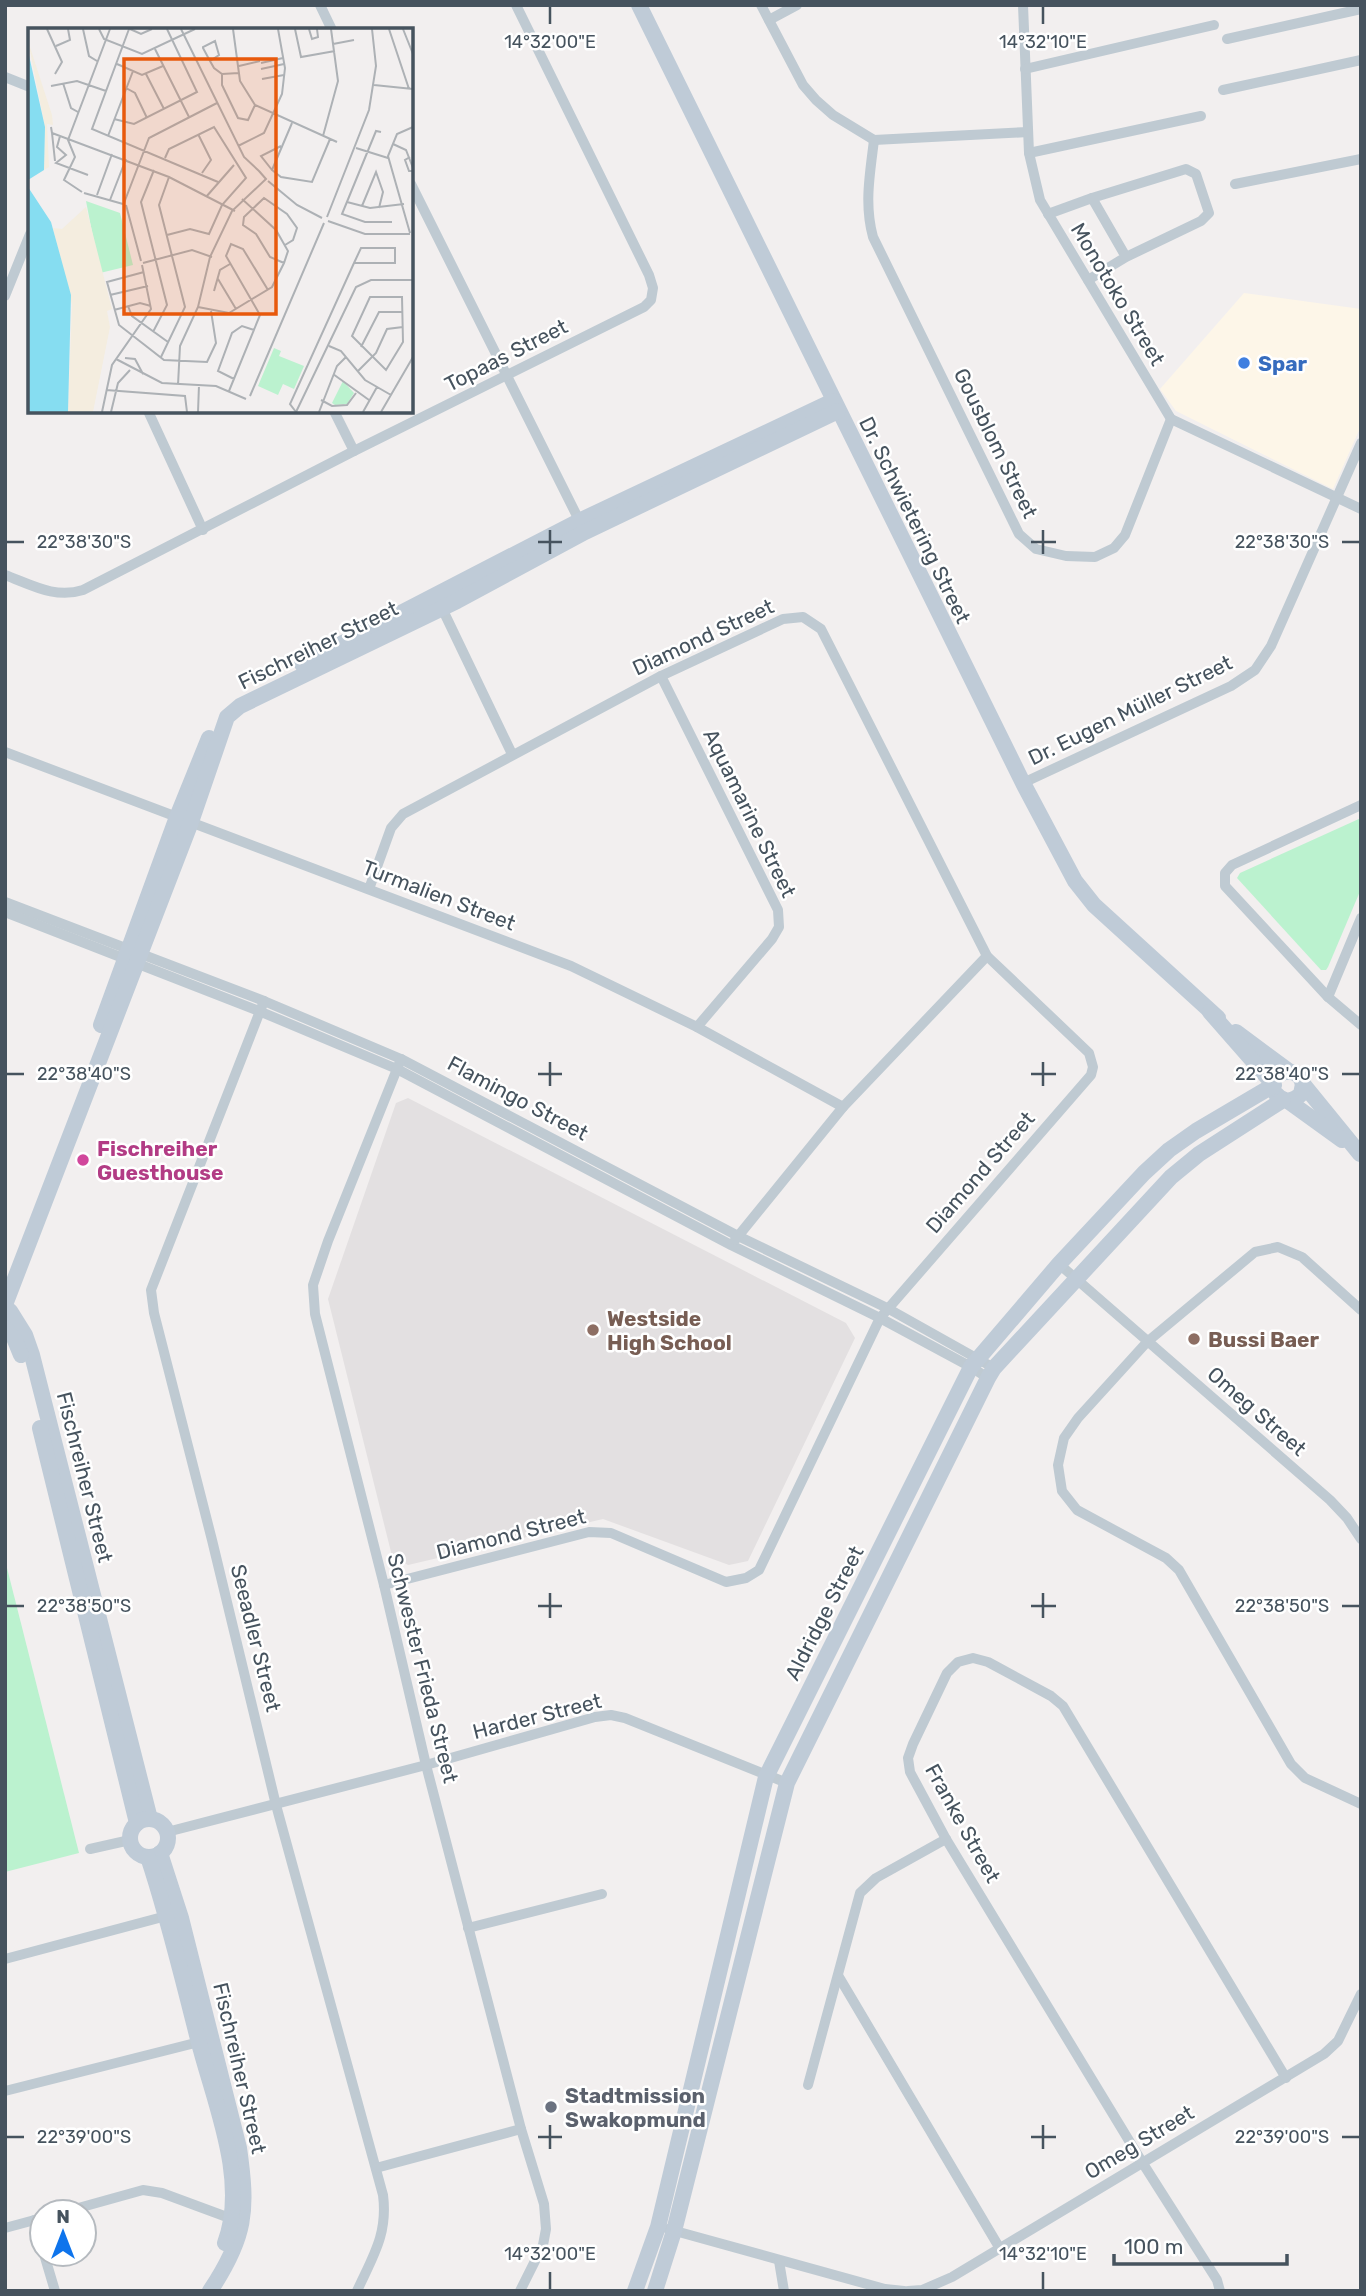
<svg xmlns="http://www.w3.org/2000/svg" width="1366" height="2296" viewBox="0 0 1366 2296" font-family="Rubik,sans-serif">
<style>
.commercial{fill:#fdf6e8}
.education{fill:#e3e0e1}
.green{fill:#bbf2cf}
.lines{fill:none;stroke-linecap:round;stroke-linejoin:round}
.street{stroke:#bfcad2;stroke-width:10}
.secondary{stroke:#bfcbd7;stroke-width:16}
.ticks{fill:none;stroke:#46535e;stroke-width:2.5}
.shop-dot{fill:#3f7fe0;stroke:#fff;stroke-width:2.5}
.hotel-dot{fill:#d1479c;stroke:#fff;stroke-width:2.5}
.education-dot{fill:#8d6e63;stroke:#fff;stroke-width:2.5}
.worship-dot{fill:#6b7280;stroke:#fff;stroke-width:2.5}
.labels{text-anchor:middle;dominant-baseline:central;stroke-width:5;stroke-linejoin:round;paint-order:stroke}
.street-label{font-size:21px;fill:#46535e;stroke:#fff}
.shop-label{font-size:21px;font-weight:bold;fill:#366cbe;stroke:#fff;text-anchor:start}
.hotel-label{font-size:21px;font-weight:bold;fill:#b23c85;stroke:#fff;text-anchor:start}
.education-label{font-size:21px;font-weight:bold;fill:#785e54;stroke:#fff;text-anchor:start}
.worship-label{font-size:21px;font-weight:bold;fill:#5b616d;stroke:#fff;text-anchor:start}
.inset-road{fill:none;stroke:#adb1b5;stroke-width:2}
.view{fill:#e8590c;fill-opacity:0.15;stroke:#e8590c;stroke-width:3.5}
.inset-edge{fill:none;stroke:#46535e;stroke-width:3.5}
.ticks-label{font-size:18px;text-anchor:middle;fill:#46535e;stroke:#fff;stroke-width:5;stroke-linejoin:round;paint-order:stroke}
</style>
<rect width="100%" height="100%" fill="#f2efef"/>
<polygon class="commercial" points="1244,293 1361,309 1361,426 1333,489 1176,411 1160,389"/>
<polygon class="education" points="408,1098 846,1323 855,1338 748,1561 729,1565 603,1519 408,1565 392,1556 328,1299 396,1103"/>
<g class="green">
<polygon points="1361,818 1361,889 1328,967 1326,970 1321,970 1237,878 1240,873"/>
<polygon points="5,1560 79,1853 5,1872"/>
</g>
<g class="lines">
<g class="street">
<polyline points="320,5 332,30"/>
<polyline points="761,5 803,85 816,100 833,115 874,140 1028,132"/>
<polyline points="1023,5 1029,153 1040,200 1171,419 1361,509"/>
<polyline points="769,20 797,5"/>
<polyline points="1227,39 1361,9"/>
<polyline points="1025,69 1214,25"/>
<polyline points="5,77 30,87"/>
<polyline points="1223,90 1361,60"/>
<path d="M 874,140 C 870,174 864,204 873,237 L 1019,534 L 1036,549 L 1066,556 L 1095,557 L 1114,548 L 1125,535 L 1171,419"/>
<polyline points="1029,153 1201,116"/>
<polyline points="411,184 582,526"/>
<polyline points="1235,184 1361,159"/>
<polyline points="1048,214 1092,198"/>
<polyline points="1088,280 1126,257 1201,221 1209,213 1196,174 1186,169 1092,198 1126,257"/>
<polyline points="5,296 30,234"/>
<polyline points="148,411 203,530"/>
<polyline points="334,411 354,451"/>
<path d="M 5,575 C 32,585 55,599 83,590 L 354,451 L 644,307 L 651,300 L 653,288 L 649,275 L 516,5"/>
<polyline points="439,602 512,754"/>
<polyline points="661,676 778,910 779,927 772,939 697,1027"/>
<polyline points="5,752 571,966 697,1027 843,1107"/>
<polyline points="1023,783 1231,686 1255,670 1271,646 1361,443"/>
<polyline points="369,889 391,828 403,814 661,676 783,619 803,617 821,629 987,956 1089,1053 1093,1067 1091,1075 880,1318 759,1570 746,1578 726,1582 611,1533 589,1532 384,1585"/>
<polyline points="5,902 264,1001 401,1059 738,1236 887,1308 994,1368"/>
<polyline points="5,912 259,1011 397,1069 731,1245 880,1318 971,1367 988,1378"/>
<polyline points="1361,918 1328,997 1361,1025"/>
<polyline points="1328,997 1225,886 1225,873 1232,865 1361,805"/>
<path d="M 264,1001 L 151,1290 L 154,1313 L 212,1540 L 276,1805 L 383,2195 C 388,2234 373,2256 357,2291"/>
<polyline points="401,1059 328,1241 313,1285 315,1314 384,1585 426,1765 521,2129 544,2204 546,2229 543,2245 520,2291"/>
<polyline points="735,1240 843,1107 987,956"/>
<polyline points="1059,1264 1330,1500 1347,1518 1361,1539"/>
<polyline points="1361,1310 1302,1257 1278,1247 1255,1252 1147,1342 1078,1418 1064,1438 1058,1465 1062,1491 1077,1510 1166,1558 1179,1570 1291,1764 1305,1778 1361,1804"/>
<polyline points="167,1832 426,1765 595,1717 611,1715 625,1718 787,1783"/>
<polyline points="90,1849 130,1840"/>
<polyline points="468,1928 602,1894"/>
<polyline points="5,1959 170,1915"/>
<polyline points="839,1977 999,2247"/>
<polyline points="808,2085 860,1893 876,1878 946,1839"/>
<polyline points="5,2091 203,2041"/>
<polyline points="376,2168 521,2129"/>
<polyline points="64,2212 143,2190 162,2193 235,2220"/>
<polyline points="34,2220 42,2246"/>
<polyline points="5,2228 42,2218"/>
<polyline points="668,2229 885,2289 904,2291"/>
<polyline points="44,2254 55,2291"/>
<polyline points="779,2261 784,2291"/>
<polyline points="908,2291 922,2290 952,2277 1324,2054 1338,2041 1361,1994"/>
<polyline points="1220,2291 1217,2280 1142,2162 946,1839 910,1772 908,1758 913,1744 947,1673 958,1662 973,1658 988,1662 1051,1696 1063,1706 1286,2078"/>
</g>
<g class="secondary">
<polyline points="639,5 1023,783 1075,881 1094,905 1218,1018"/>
<polyline points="302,664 579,521 833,401"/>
<polyline points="101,1025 177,817 209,738"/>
<polyline points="1236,1032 1290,1072"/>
<path d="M 1280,1074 C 1291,1069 1300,1073 1303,1084 L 1360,1154"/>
<path d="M 1276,1094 C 1283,1103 1293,1102 1301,1094 L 1303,1084"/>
<polyline points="1288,1101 1342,1140"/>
<polyline points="6,1302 191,822 227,717 240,706 457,601 585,532 838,411"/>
<polyline points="10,1311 25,1335 32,1355 150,1819"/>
<polyline points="5,1328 14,1338 21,1355"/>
<polyline points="40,1428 137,1823"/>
<circle cx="149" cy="1838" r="19"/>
<path d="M 160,1853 L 181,1918 L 239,2148 C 248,2211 246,2237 210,2291"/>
<path d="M 148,1857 C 168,1917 182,1977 198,2039 C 213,2100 249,2180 225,2243"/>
<polyline points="635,2291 658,2227 766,1777 971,1367 1059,1264 1144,1173 1169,1150 1196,1131 1274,1085 1210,1012"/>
<polyline points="655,2291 674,2231 787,1783 988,1378 994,1368 1171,1177 1199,1154 1283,1100"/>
</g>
</g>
<path class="ticks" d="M 550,7 L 550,24M 1043,7 L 1043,24M 550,530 L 550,554M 1043,530 L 1043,554M 7,542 L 24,542M 538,542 L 562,542M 1031,542 L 1056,542M 1342,542 L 1359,542M 550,1062 L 550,1086M 1043,1062 L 1043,1086M 7,1074 L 24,1074M 538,1074 L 562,1074M 1031,1074 L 1056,1074M 1342,1074 L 1359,1074M 550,1593 L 550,1618M 1043,1593 L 1043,1618M 7,1606 L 24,1606M 538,1606 L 562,1606M 1031,1606 L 1056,1606M 1342,1606 L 1359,1606M 550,2125 L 550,2149M 1043,2125 L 1043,2149M 7,2137 L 24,2137M 538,2137 L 562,2137M 1031,2137 L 1056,2137M 1342,2137 L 1359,2137M 550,2272 L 550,2289M 1043,2272 L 1043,2289"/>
<circle class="shop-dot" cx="1244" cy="363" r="7"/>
<circle class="hotel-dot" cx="83" cy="1160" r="7"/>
<g class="education-dot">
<circle cx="593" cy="1330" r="7"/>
<circle cx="1194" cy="1339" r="7"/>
</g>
<circle class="worship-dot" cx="551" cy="2107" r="7"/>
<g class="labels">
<g class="street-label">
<text transform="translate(1118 294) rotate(59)">Monotoko Street</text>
<text transform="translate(506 355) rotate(-27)">Topaas Street</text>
<text transform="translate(996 443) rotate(64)">Gousblom Street</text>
<text transform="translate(915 520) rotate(64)">Dr. Schwietering Street</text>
<text transform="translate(703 637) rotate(-25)">Diamond Street</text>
<text transform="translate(318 645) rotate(-26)">Fischreiher Street</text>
<text transform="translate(1130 710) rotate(-26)">Dr. Eugen Müller Street</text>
<text transform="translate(750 813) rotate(64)">Aquamarine Street</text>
<text transform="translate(439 895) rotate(21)">Turmalien Street</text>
<text transform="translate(518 1098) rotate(28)">Flamingo Street</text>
<text transform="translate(980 1172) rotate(-49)">Diamond Street</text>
<text transform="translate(1257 1411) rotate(41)">Omeg Street</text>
<text transform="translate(85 1477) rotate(76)">Fischreiher Street</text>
<text transform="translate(511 1534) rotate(-14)">Diamond Street</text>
<text transform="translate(824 1613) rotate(-63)">Aldridge Street</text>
<text transform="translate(256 1638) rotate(76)">Seeadler Street</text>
<text transform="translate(423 1668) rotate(76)">Schwester Frieda Street</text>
<text transform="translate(537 1716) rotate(-14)">Harder Street</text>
<text transform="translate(963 1823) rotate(61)">Franke Street</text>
<text transform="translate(240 2068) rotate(77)">Fischreiher Street</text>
<text transform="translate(1139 2142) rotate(-31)">Omeg Street</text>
</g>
<g class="shop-label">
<text x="1258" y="363">Spar</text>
</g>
<g class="hotel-label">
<text x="97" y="1148">Fischreiher<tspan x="97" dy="24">Guesthouse</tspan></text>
</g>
<g class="education-label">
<text x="607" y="1318">Westside<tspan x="607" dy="24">High School</tspan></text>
<text x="1208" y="1339">Bussi Baer</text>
</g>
<g class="worship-label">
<text x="565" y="2095">Stadtmission<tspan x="565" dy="24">Swakopmund</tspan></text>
</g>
</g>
<g transform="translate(28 28)">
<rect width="385" height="385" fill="#f2efef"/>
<path d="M 58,173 L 92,185 L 105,237 L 72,245 ZM 246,320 L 253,323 L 251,328 L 276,338 L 266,361 L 255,356 L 250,367 L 230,358 ZM 315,353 L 326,365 L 319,376 L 307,377 L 304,375 Z" fill="#bbf2cf"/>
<path d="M 0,13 L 24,87 L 25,97 L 19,96 L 21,139 L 16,142 L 17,99 ZM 58,179 L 84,281 L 79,283 L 82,299 L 65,384 L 40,384 L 44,277 L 25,200 L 34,201 Z" fill="#f4eddf"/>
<path d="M 0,23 L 17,99 L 16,142 L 0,152 ZM 0,159 L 23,194 L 43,267 L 40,384 L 0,384 Z" fill="#86ddf1"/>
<path class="inset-road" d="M 19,1 L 34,34 L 27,46M 55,1 L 61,28 L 69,33M 71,1 L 76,11 L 114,26 L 167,1M 101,1 L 64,101 L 190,154M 102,1 L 113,6 L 124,1M 153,1 L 216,129 L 231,143M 205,1 L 212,53 L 227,77 L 309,114M 267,1 L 273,29 L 307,23M 281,1 L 284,11 L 290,9 L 289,1M 361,1 L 381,61M 375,1 L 385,26M 305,16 L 326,12M 28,18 L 42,12 L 40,1M 127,21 L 161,89M 182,33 L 191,27 L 187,13 L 175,19 L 175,20 L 182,33 L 186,40 L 194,46 L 211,45M 233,35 L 255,30M 89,36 L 114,47 L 135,38M 211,38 L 232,33M 233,41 L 256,36M 118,46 L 136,81M 194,46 L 194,57 L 210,90 L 220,92 L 227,77M 234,51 L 256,47M 35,55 L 43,80 L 50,84M 346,57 L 385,61M 23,58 L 49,53 L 78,63M 98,60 L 107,65 L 119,90M 86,91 L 106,96 L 169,64 L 139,1M 264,95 L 244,142 L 253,149 L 284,154 L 302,111M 23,99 L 24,105 L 141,149 L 207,183M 353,104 L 348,103 L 314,186 L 337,194 L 364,194M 24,105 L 27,133M 170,106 L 183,132 L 174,145M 32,108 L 29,119 L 38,127 L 28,135 L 60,147M 80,108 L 105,43M 295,108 L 310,53 L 303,1M 365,116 L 378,122 L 385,140M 210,118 L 236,105 L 254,66 L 257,40 L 250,1M 328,120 L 360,130M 382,129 L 377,132 L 381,143 L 385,143M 137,130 L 141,121 L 186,99 L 218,150 L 194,177 L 181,206 L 162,201 L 139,207M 244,142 L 233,128 L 253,118M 240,153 L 269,177 L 294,190M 54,164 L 36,152 L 47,129 L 40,112 L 82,1M 56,165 L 95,176M 69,167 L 84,126M 178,169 L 206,137M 82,172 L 98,131M 319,174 L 342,180 L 376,176M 96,175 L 121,110 L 189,75M 98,177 L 113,233M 334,178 L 348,144 L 355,164 L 351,180M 299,189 L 341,82 L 348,38 L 344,1M 300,193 L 337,206 L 382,206M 382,205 L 360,128 L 369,106 L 385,99M 115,235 L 164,222 L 184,229M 256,235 L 242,229 L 228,206 L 215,197 L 216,189 L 236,170 L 259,186 L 269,200 L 265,212 L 257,217M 116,244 L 79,254 L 91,297 L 136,332 L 179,334 L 188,315 L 183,283M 190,251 L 208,281M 186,263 L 192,242 L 202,236M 82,267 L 120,258M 342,269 L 374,269 L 375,314 L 358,342 L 324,308 ZM 100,278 L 104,288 L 140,314M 170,279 L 201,285 L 244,259 L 256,235 L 260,223 L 248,202 L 214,171M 86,282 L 112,275 L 123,278M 125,304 L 139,277 L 113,174 L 126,142M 301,318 L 313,323 L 337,352 L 363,367M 333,319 L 351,284 L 375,284M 133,329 L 157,279 L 131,177 L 141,149M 97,330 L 107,331 L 115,346M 88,331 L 134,355 L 188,358 L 218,371M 330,343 L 348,325 L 359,301 L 375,299M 305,346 L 341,372M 206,351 L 190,343 L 204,305 L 214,298 L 226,302M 150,357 L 152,318 L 170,279 L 182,229 L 204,183 L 238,151 L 231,143M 78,362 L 157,368 L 159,384M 201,363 L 232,287 L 198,228 L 203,216 L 215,221 L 240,262M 222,368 L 296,195M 293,372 L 304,378 L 319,377 L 328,365M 74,384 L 84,337 L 123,281 L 114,237M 83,384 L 90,355 L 102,342M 170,384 L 171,357M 268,384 L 262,376 L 326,235 L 333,220 L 367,220 L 367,235 L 326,235M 268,384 L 328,259 L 343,252 L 385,252M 291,384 L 309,338 L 318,329M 335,384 L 349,359M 353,384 L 385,329"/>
<path class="view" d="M 96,31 L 248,31 L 248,286 L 96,286 Z"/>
<rect width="385" height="385" class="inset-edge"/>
</g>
<g class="ticks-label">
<text x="550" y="48">14°32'00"E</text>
<text x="1043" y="48">14°32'10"E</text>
<text x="84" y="548">22°38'30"S</text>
<text x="1282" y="548">22°38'30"S</text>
<text x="84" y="1080">22°38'40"S</text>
<text x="1282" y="1080">22°38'40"S</text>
<text x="84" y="1612">22°38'50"S</text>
<text x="1282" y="1612">22°38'50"S</text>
<text x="84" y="2143">22°39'00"S</text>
<text x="1282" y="2143">22°39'00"S</text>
<text x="550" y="2260">14°32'00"E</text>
<text x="1043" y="2260">14°32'10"E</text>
</g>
<rect width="1366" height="2296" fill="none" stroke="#46535e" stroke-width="14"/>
<g transform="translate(63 2233)"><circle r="33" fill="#ffffff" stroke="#b5babf" stroke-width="2"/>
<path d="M0-5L12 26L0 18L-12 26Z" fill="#0e74ec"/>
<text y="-10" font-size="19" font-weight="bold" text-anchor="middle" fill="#46535e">N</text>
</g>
<path d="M1114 2254v10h173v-10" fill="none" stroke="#46535e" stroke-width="3.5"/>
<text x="1124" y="2254" font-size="21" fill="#46535e" stroke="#ffffff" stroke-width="5" paint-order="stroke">100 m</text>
</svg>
